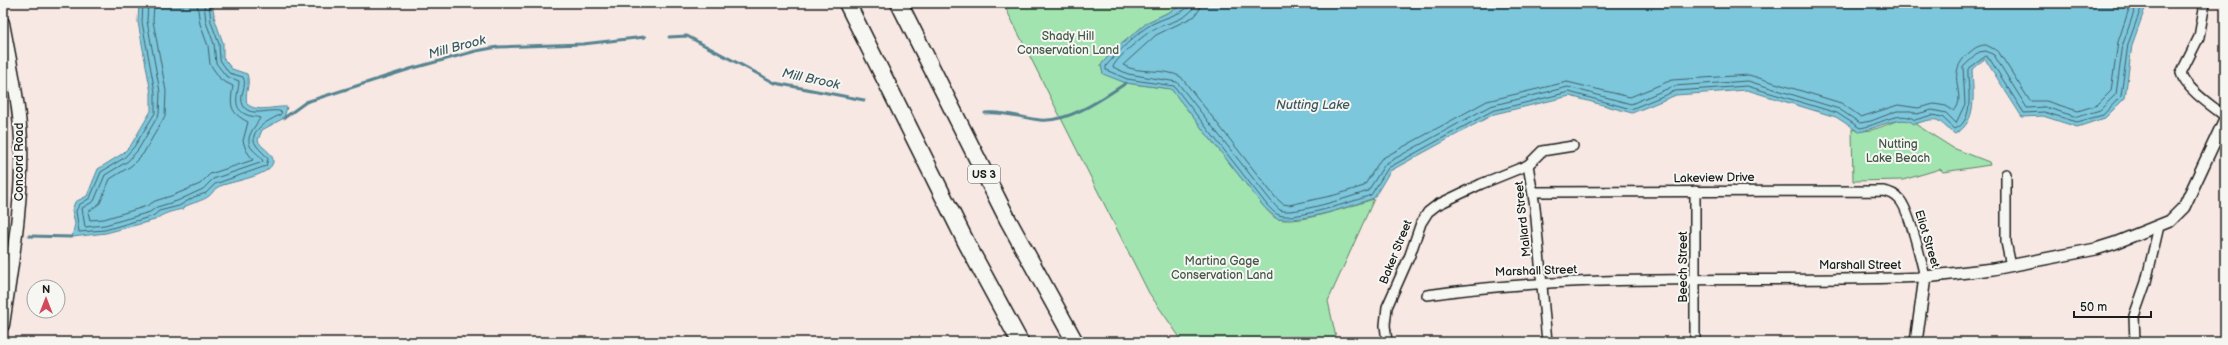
<svg xmlns="http://www.w3.org/2000/svg" width="2228" height="345" viewBox="0 0 2228 345" font-family="'Balsamiq Sans',sans-serif">
<style>
.green{fill:#a1e4b0;stroke:#5e8066}
.water{fill:#7cc7dc;stroke:#56838f}
.lines{fill:none;stroke-linecap:round;stroke-linejoin:round}
.shore{stroke:#426069;stroke-width:1}
.stream{stroke:#56838f;stroke-width:3}
.minor-casing{stroke:#1c1c1c;stroke-width:12}
.tertiary-casing{stroke:#1c1c1c;stroke-width:14}
.secondary-casing{stroke:#1c1c1c;stroke-width:15}
.motorway-casing{stroke:#1c1c1c;stroke-width:19}
.minor{stroke:#f6f6f2;stroke-width:9}
.tertiary{stroke:#f6f6f2;stroke-width:11}
.secondary{stroke:#f6f6f2;stroke-width:12}
.motorway{stroke:#f6f6f2;stroke-width:16}
.labels{text-anchor:middle;dominant-baseline:central;stroke-width:4;stroke-linejoin:round;paint-order:stroke}
.shield{fill:#f6f6f2;stroke:#5d5d5c;stroke-width:1}
.shield-label{font-size:11px;font-weight:bold;fill:#1c1c1c}
.park-label{font-size:12px;fill:#445848;stroke:#f6f6f2}
.street-label{font-size:12px;fill:#1c1c1c;stroke:#f6f6f2}
.water-label{font-size:13px;font-style:italic;fill:#3e585f;stroke:#f6f6f2}
</style>
<rect width="100%" height="100%" fill="#f7e8e4"/>
<filter id="ink" filterUnits="userSpaceOnUse"><feTurbulence type="fractalNoise" baseFrequency=".025" numOctaves="2"/><feDisplacementMap in="SourceGraphic" scale="8" xChannelSelector="R" yChannelSelector="G"/><feConvolveMatrix kernelMatrix="1 2 1 2 8 2 1 2 1" color-interpolation-filters="sRGB"/></filter>
<g filter="url(#ink)">
<g class="green">
<path d="M 1003,3 L 1188,3 L 1148,22 L 1112,52 L 1101,65 L 1103,73 L 1126,83 L 1171,89 L 1264,207 C 1268,211 1273,218 1278,219 C 1299,225 1353,205 1374,199 L 1328,301 L 1337,342 L 1183,342 L 1149,293 Z"/>
<path d="M 1899,120 L 1909,120 L 1953,148 L 1989,162 L 1990,165 L 1943,172 L 1940,169 L 1903,180 L 1853,181 L 1852,129 C 1868,135 1884,125 1899,120 Z"/>
</g>
<g class="water">
<path d="M 139,3 L 212,3 L 215,20 L 223,43 L 223,58 L 232,69 L 247,74 C 251,85 244,93 247,104 C 257,113 274,106 287,107 L 284,118 L 262,130 L 258,140 C 260,148 274,152 273,162 C 270,177 230,181 218,187 C 214,189 213,193 209,196 C 203,201 191,203 184,207 L 183,209 C 173,211 163,213 155,220 L 106,233 L 72,237 L 75,224 L 72,210 L 75,202 L 87,196 L 98,169 L 122,154 L 131,145 L 151,111 L 151,93 L 138,22 Z"/>
<path d="M 1188,3 L 2147,3 L 2132,45 L 2125,98 L 2105,118 L 2077,127 L 2043,116 L 2022,117 L 1985,59 L 1972,70 C 1973,93 1978,122 1955,134 C 1934,119 1943,116 1914,124 C 1902,113 1875,129 1859,132 L 1836,117 L 1747,90 L 1676,95 L 1632,113 L 1570,96 L 1494,114 L 1390,171 L 1374,198 C 1344,208 1309,221 1277,219 L 1264,207 L 1171,89 L 1126,83 L 1103,74 L 1101,65 L 1112,52 L 1148,22 Z"/>
</g>
<g class="lines">
<g class="shore">
<path d="M 143,3 L 142,22 L 155,92 L 155,113 L 134,147 L 124,158 L 101,172 L 90,198 L 79,205 L 76,211 L 79,232 L 105,230 L 153,216 L 159,211 L 179,206 L 194,197 L 206,193 L 215,184 L 266,166 L 268,159 C 265,154 259,150 256,145 C 246,131 271,119 280,115 L 282,112 C 272,107 249,119 243,105 C 238,95 248,86 243,77 L 229,73 L 220,60 L 219,44 L 211,22 L 209,3"/>
<path d="M 148,3 L 147,21 L 160,92 L 159,114 L 138,150 L 128,161 L 105,175 L 94,201 L 82,208 L 85,227 L 105,225 L 150,212 L 157,207 L 177,201 L 203,189 L 213,179 L 263,162 C 261,156 257,154 253,150 C 242,138 256,127 260,118 C 256,116 250,117 245,114 C 231,107 239,92 239,81 L 226,76 L 216,63 L 214,44 L 206,22 L 204,3"/>
<path d="M 154,3 L 153,21 L 166,91 L 165,116 L 143,154 L 131,166 L 110,179 L 100,203 L 88,212 L 90,220 L 104,219 L 147,206 L 155,201 L 174,195 L 200,184 L 210,174 L 253,160 L 246,150 L 243,141 L 248,122 C 229,112 230,105 233,86 L 221,80 L 210,64 L 208,46 L 200,24 L 197,3"/>
<path d="M 1189,3 L 1188,8 C 1177,15 1164,18 1152,24 C 1137,32 1117,53 1106,66 L 1106,70 L 1127,79 L 1174,86 L 1267,205 C 1270,208 1275,214 1279,215 C 1293,221 1355,201 1371,195 L 1388,168 L 1492,111 L 1569,92 L 1631,109 L 1675,91 L 1747,86 L 1837,113 L 1860,128 C 1877,126 1899,109 1915,120 L 1932,115 L 1942,117 L 1955,129 C 1976,120 1967,86 1968,69 L 1986,56 L 1989,58 L 2024,113 L 2044,112 L 2077,122 L 2103,115 L 2121,96 L 2128,44 L 2143,3"/>
<path d="M 1194,3 C 1194,19 1165,23 1154,29 C 1145,34 1116,58 1113,67 L 1128,74 L 1177,82 L 1271,201 C 1274,204 1277,208 1280,210 C 1291,216 1354,196 1368,191 L 1385,164 L 1490,106 L 1568,87 L 1631,104 L 1674,86 L 1748,81 L 1839,109 L 1860,123 L 1871,121 L 1897,111 L 1911,111 L 1917,114 L 1932,110 L 1946,113 L 1956,123 L 1965,104 L 1963,67 L 1979,52 L 1986,51 L 1994,55 L 2027,108 L 2045,107 L 2077,117 L 2100,110 L 2116,94 L 2123,44 L 2137,3"/>
<path d="M 1201,3 L 1199,10 L 1195,16 L 1156,35 L 1123,65 C 1139,75 1164,67 1181,77 L 1275,197 L 1283,204 L 1289,205 L 1335,195 L 1364,186 L 1381,159 L 1487,101 L 1567,82 L 1630,97 L 1672,80 L 1749,75 L 1841,103 L 1861,117 L 1898,105 L 1918,108 L 1934,104 L 1946,106 L 1954,111 C 1969,95 1942,75 1970,52 C 1975,48 1979,45 1986,45 L 1998,51 L 2030,101 L 2046,101 L 2078,111 L 2097,105 L 2111,91 L 2118,42 L 2131,3"/>
</g>
<g class="stream">
<polyline points="669,37 687,36 775,83 864,100"/>
<path d="M 985,113 C 1004,111 1022,118 1040,120 C 1069,123 1103,98 1126,83"/>
<polyline points="284,118 306,102 410,69 476,51 498,47 583,44 645,37"/>
<polyline points="3,233 6,233"/>
<polyline points="29,236 72,237"/>
</g>
<defs>
<g id="minor">
<path d="M 2205,3 L 2199,37 L 2181,73 C 2185,88 2213,107 2225,116"/>
<polyline points="1528,165 1535,207 1547,342"/>
<polyline points="1528,165 1542,151 1573,146"/>
<polyline points="2006,174 2006,242 2011,266"/>
<path d="M 1427,295 C 1592,271 1759,284 1925,277 C 1921,260 1910,212 1900,200 C 1895,194 1890,192 1883,191 L 1533,192"/>
<polyline points="1387,342 1385,325 1387,307 1410,255 1421,223 1428,212 1437,205 1481,184 1528,165"/>
<polyline points="1695,342 1695,191"/>
<polyline points="2135,342 2134,316 2146,282 2159,226"/>
</g>
<polyline id="tertiary" points="1916,342 1925,277 1993,269 2096,249 2115,243 2170,221 2184,207 2225,119"/>
<path id="secondary" d="M 3,23 C 10,61 19,101 21,140 C 23,202 12,263 3,325"/>
<g id="motorway">
<polyline points="847,3 967,244 1020,342"/>
<polyline points="899,3 1008,220 1075,342"/>
</g>
</defs>
<use href="#minor" class="minor-casing"/>
<use href="#tertiary" class="tertiary-casing"/>
<use href="#secondary" class="secondary-casing"/>
<use href="#motorway" class="motorway-casing"/>
<use href="#minor" class="minor"/>
<use href="#tertiary" class="tertiary"/>
<use href="#secondary" class="secondary"/>
<use href="#motorway" class="motorway"/>
</g>
</g>
<g class="labels">
<rect class="shield" x="968" y="165" width="32" height="18" rx="3"/>
<g class="shield-label">
<text x="984" y="174">US 3</text>
</g>
<g class="park-label">
<text x="1068" y="36">Shady Hill<tspan x="1068" dy="14">Conservation Land</tspan></text>
<text x="1898" y="144">Nutting<tspan x="1898" dy="14">Lake Beach</tspan></text>
<text x="1222" y="261">Martina Gage<tspan x="1222" dy="14">Conservation Land</tspan></text>
</g>
<g class="street-label">
<text transform="translate(19 162) rotate(-90)">Concord Road</text>
<text transform="translate(1714 178) rotate(-1)">Lakeview Drive</text>
<text transform="translate(1523 219) rotate(-96)">Mallard Street</text>
<text transform="translate(1927 239) rotate(73)">Eliot Street</text>
<text transform="translate(1396 252) rotate(-68)">Baker Street</text>
<text x="1860" y="265">Marshall Street</text>
<text transform="translate(1683 267) rotate(-90)">Beech Street</text>
<text transform="translate(1536 271) rotate(-2)">Marshall Street</text>
</g>
<g class="water-label">
<text transform="translate(457 47) rotate(-15)">Mill Brook</text>
<text transform="translate(811 79) rotate(12)">Mill Brook</text>
<text x="1313" y="105">Nutting Lake</text>
</g>
</g>
<rect width="2228" height="345" fill="none" stroke="#f6f6f2" stroke-width="16"/>
<rect x="8" y="8" width="2212" height="329" fill="none" stroke="#1c1c1c" stroke-width="1.5" filter="url(#ink)"/>
<g transform="translate(46 299)"><circle r="19" fill="#f6f6f2" stroke="#9f9f9c"/>
<path d="M0-3L7 15L0 10L-7 15Z" fill="#d1495b"/>
<text y="-6" font-size="11" font-weight="bold" text-anchor="middle" fill="#1c1c1c">N</text>
</g>
<path d="M2074 311v6h77v-6" fill="none" stroke="#1c1c1c" stroke-width="2"/>
<text x="2080" y="311" font-size="12" fill="#1c1c1c" stroke="#f6f6f2" stroke-width="3" paint-order="stroke">50 m</text>
</svg>
